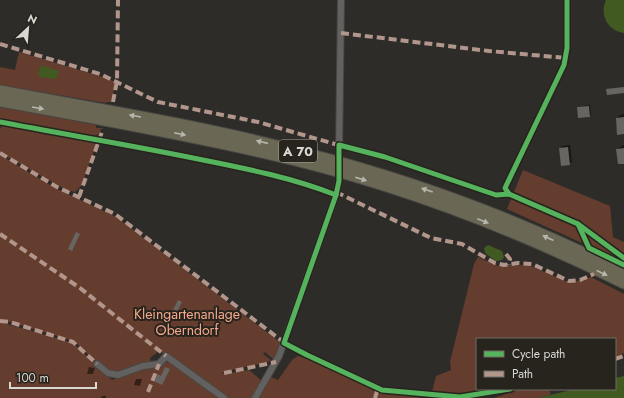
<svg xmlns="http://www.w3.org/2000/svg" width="624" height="398" viewBox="0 0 624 398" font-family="Jost,sans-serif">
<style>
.green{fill:#643d2e}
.water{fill:#415a22}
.shadow{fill:#0007}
.building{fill:#676562}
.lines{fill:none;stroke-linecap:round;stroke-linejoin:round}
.street-casing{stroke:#494744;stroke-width:8}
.highway-casing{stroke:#494744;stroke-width:13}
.street{stroke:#62615f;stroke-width:6}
.highway{stroke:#6a6854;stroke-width:11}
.quiet{stroke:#b2968c;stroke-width:4;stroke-dasharray:8 4;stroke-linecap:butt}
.cycleway-casing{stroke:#27241d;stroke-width:8}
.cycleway{stroke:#56b35d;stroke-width:5}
.oneway{fill:#b8b6ac}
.labels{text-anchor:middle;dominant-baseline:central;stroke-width:4;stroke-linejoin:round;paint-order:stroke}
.shield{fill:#27241d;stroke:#a4a19c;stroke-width:1}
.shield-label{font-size:13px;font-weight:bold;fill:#d9d7d2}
.park-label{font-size:14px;fill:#f7a98d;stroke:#27241d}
</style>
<rect width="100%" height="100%" fill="#2e2c29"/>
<g class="green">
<polygon points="19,52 99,76 116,82 111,102 107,102 106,103 0,85 0,67 15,70"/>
<polygon points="0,107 96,125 96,128 101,128 100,133 95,136 0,119"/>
<polygon points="3,123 93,142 96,145 81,186 75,192 67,190 0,153 0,129"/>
<polygon points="0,155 55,188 116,217 281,343 275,358 273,359 265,352 263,354 271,360 268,362 222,372 224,374 249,370 262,381 253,398 228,398 159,351 150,358 152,365 118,375 97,363 74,341 10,322 0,321"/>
<polygon points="523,170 610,206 613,237 624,242 624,262 507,209"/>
<polygon points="478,257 498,266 528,265 570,283 591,277 624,294 624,353 615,357 615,339 477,339 477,389 498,389 464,395 432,392 436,376 451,370 450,362 474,264"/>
<polygon points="0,322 73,343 112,380 142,369 155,368 166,362 171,363 220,398 0,398"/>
<polygon points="298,356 311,360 375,391 424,398 255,398 271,377 278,380 292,360"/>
<polygon points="522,389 549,389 551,395 538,398 494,398"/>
</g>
<g class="water">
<path d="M 606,0 L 624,0 L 624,33 C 608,31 599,15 606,0 Z"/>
<polygon points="44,66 59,71 56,79 40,77 38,74 41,66"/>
<polygon points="488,245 502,251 504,257 502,260 496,261 485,253 484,248"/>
<polygon points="624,376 624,398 538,398 575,389 615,389 615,378"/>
</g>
<g class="shadow">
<polygon points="590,105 591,115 579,117 578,107"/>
<polygon points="624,114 624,133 617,118 620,115"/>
<polygon points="570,145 572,162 569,164 560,149 562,146"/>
<polygon points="624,145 624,163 617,149"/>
<polygon points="89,367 95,368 93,374 87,374"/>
<polygon points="136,379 142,379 140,386 134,385"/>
<polygon points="106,396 106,398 101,398 102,396"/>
</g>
<g class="building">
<polygon points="624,87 624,93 607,95 606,89"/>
<polygon points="589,106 590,117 578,118 577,107"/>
<polygon points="624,117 624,134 617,135 616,118"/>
<polygon points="568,147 570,165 561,166 559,148"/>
<polygon points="624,148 624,164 618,164 616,149"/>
<polygon points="76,232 80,234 72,251 68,249"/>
<polygon points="178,300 182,302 174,318 170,316"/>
<polygon points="196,325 205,329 200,338 197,336 198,333 193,331"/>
<polygon points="165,367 170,369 162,385 154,381 158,374 161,376"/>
</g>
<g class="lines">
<defs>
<g id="street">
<polyline points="339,154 341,0"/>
<polyline points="97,364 108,373 118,375 143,366 159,364 166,356 224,398"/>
<polyline points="255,398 279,356 334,201 339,181"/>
</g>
<g id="highway">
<path d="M 0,91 C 103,110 207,127 308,154 C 417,182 524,222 624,273"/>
<path d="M 0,101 C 87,117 174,132 261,152 C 387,180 509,226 624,283"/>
</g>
</defs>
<use href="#street" class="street-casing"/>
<use href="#highway" class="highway-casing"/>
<use href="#street" class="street"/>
<use href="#highway" class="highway"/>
<g class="quiet">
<polyline points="341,33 489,51 566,58"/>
<polyline points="0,44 100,74 158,102 258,122 342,146"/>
<polyline points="113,102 117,81 118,0"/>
<polyline points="0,153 57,187 115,214 286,344"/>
<polyline points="336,192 431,238 462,244 495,263 504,265 518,263 532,264 569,281 580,280 594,274"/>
<polyline points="79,197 103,129"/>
<polyline points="0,234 80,288 166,356"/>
<polyline points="506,254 510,259 509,265"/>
<polyline points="0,321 10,322 73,342 97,364"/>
<polyline points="615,359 624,356"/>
<polyline points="224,373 276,362"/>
<polyline points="148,392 159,364"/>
<polyline points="375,398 378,388"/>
</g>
<defs>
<g id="cycleway">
<path d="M 0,122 C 68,135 136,146 203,160 C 248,169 293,178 336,195"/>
<polyline points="509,194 505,188 564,65 567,48 567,0"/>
<polyline points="578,224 589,248 624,265"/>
<polyline points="510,389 460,397 382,390 307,355 284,343 336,195 339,181 339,145 385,157 496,195 509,194 578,224 624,258"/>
</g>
</defs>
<use href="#cycleway" class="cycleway-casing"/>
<use href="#cycleway" class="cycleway"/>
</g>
<defs><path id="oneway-solid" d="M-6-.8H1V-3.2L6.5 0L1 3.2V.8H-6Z"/></defs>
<g class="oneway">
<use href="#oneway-solid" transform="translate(38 108) rotate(10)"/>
<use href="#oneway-solid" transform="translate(135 116) rotate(-170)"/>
<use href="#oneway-solid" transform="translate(180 134) rotate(12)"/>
<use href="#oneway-solid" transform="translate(262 142) rotate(-167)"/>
<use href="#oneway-solid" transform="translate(361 179) rotate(17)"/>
<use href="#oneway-solid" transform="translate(427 190) rotate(-161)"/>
<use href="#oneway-solid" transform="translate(483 221) rotate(22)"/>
<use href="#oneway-solid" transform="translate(548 238) rotate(-156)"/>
<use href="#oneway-solid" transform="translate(602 273) rotate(26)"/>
</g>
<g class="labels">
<rect class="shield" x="279" y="140" width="38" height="22" rx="3"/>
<g class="shield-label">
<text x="298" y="151">A 70</text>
</g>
<g class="park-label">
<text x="187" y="314">Kleingartenanlage<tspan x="187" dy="16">Oberndorf</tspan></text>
</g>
</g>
<rect x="476" y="338" width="140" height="52" fill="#27241d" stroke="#6e6c65"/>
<rect x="484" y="351" width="20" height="6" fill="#56b35d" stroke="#6e6c65"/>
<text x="512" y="358" font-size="12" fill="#d9d7d2">Cycle path</text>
<rect x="484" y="371" width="20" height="6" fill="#b2968c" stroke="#6e6c65"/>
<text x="512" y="378" font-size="12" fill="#d9d7d2">Path</text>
<g transform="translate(28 28) rotate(26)" stroke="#27241d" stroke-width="3" paint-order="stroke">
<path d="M0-3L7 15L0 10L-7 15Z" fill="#d9d7d2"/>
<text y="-6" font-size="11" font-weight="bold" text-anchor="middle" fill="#d9d7d2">N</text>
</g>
<path d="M10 382v6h86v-6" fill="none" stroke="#d9d7d2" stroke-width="2"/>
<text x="16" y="382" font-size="12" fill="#d9d7d2" stroke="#27241d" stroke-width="3" paint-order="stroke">100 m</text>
</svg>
